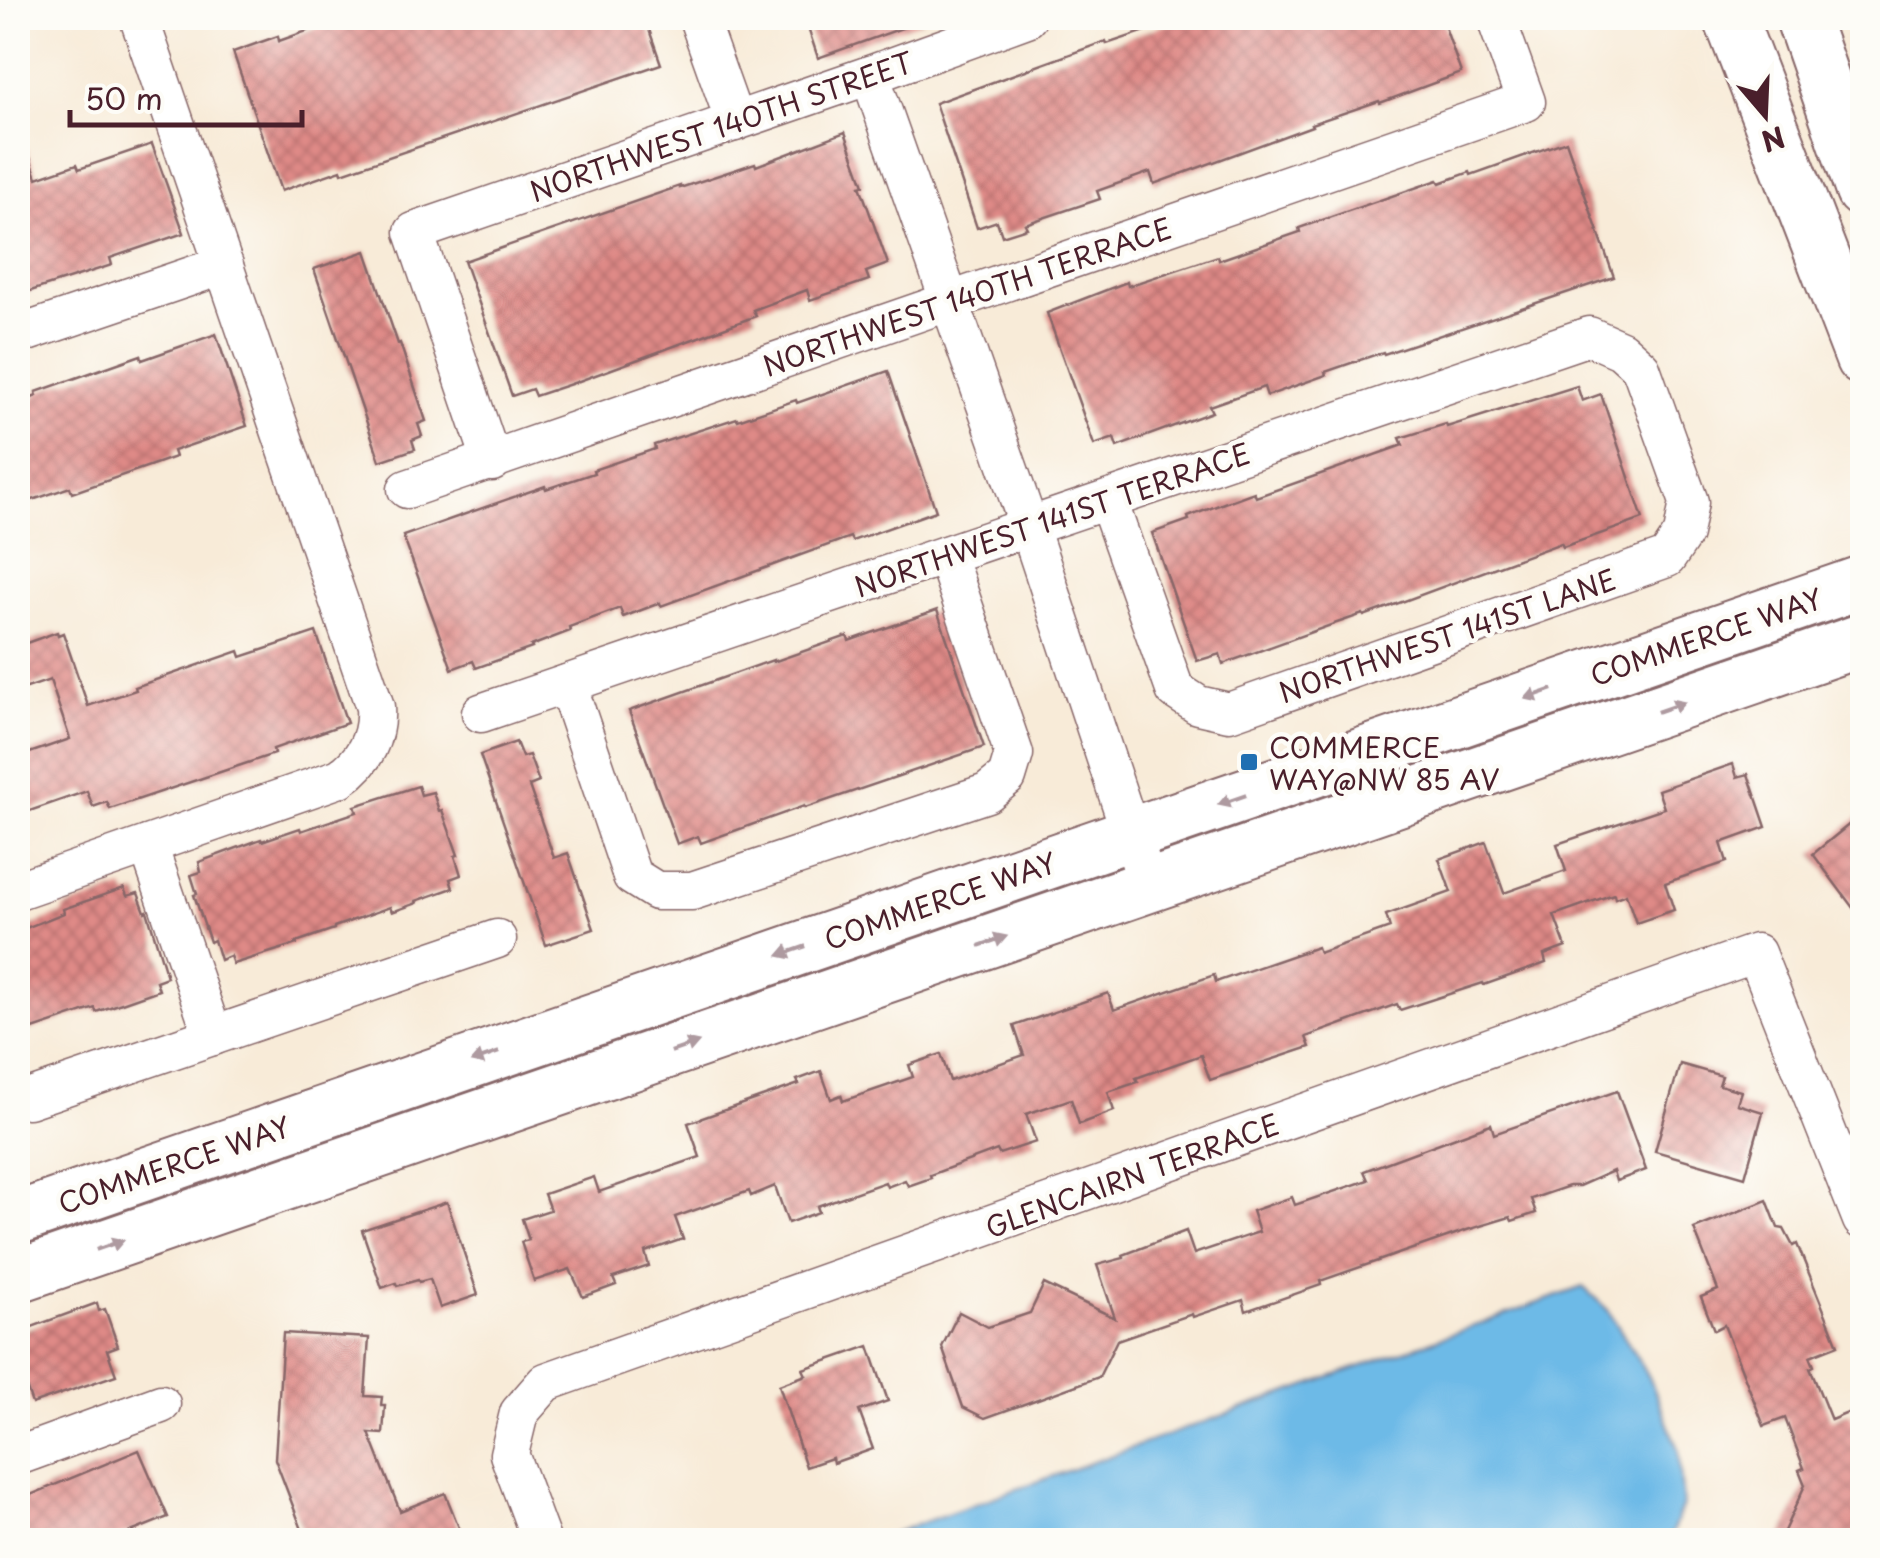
<svg xmlns="http://www.w3.org/2000/svg" width="1880" height="1558" viewBox="0 0 1880 1558" font-family="'Playpen Sans',sans-serif">
<style>
.water{fill:#6dbae7;stroke:#5c6c89;stroke-width:2.5}
.building{fill:url(#building-cross-hatch)}
.lines{fill:none;stroke-linecap:round;stroke-linejoin:round}
.street-casing{stroke:#876668;stroke-width:41}
.secondary-casing{stroke:#876668;stroke-width:56}
.street{stroke:#fff;stroke-width:38}
.secondary{stroke:#fff;stroke-width:52}
.oneway{fill:#ae9aa0}
.poi-dot{fill:#1f6fb2;stroke:#fdfcf7;stroke-width:4}
.labels{text-anchor:middle;dominant-baseline:central;stroke-width:9;stroke-linejoin:round;paint-order:stroke}
.street-label{font-size:28px;fill:#4a1f2b;stroke:#fdfcf7}
.poi-label{font-size:28px;fill:#4a1f2b;stroke:#fdfcf7;text-anchor:start}
</style>
<defs>
<pattern id="building-cross-hatch" width="8" height="8" patternUnits="userSpaceOnUse" patternTransform="scale(2.5)"><rect width="8" height="8" fill="#df8a87"/><path d="M0 0l8 8M0 8l8-8" fill="none" stroke="#b7706f"/></pattern>
</defs>
<rect width="100%" height="100%" fill="#fdfcf7"/>
<filter id="ink" filterUnits="userSpaceOnUse"><feTurbulence type="fractalNoise" baseFrequency=".01" numOctaves="2"/><feDisplacementMap in="SourceGraphic" scale="20" xChannelSelector="R" yChannelSelector="G"/><feConvolveMatrix kernelMatrix="1 2 1 2 8 2 1 2 1" color-interpolation-filters="sRGB"/></filter>
<filter id="wash" filterUnits="userSpaceOnUse"><feTurbulence type="fractalNoise" baseFrequency=".0048" numOctaves="4" result="noise"/><feDisplacementMap in="SourceGraphic" scale="40" xChannelSelector="R" yChannelSelector="G"/><feGaussianBlur stdDeviation="2.25" result="paint"/><feColorMatrix in="noise" values="0 0 0 0 0 0 0 0 0 0 0 0 0 0 0 0 0 1.4 0 .05"/><feComposite in="paint" operator="in"/></filter>
<g filter="url(#wash)">
<rect width="100%" height="100%" fill="#f8ebd8"/>
<polygon class="water" points="1583,1287 1608,1310 1649,1377 1678,1449 1683,1505 1669,1540 874,1540"/>
<g id="blocks">
<g class="building">
<polygon points="343,18 645,18 661,64 342,173 341,170 281,191 233,52 278,36 279,41"/>
<polygon points="836,18 921,18 922,21 818,58 808,28"/>
<polygon points="1184,18 1442,18 1461,73 1380,103 1379,101 1311,124 1312,126 1154,184 1150,172 1097,191 1100,199 1025,224 1027,228 1002,236 997,221 977,228 935,103 1106,41 1107,44"/>
<polygon points="845,132 864,185 860,186 888,264 866,272 869,280 810,300 807,290 753,310 756,316 571,384 535,396 532,389 512,396 464,261 680,186 680,188 755,163 756,166"/>
<polygon points="22,134 37,178 77,164 79,169 152,144 184,233 110,258 112,265 18,295 18,135"/>
<polygon points="1566,141 1614,277 1384,354 1383,352 1325,372 1326,375 1267,396 1264,387 1209,406 1212,412 1117,447 1114,438 1094,445 1047,313 1127,282 1128,286 1218,256 1219,260 1300,232 1299,228 1438,180 1440,183 1470,172 1471,175"/>
<polygon points="366,251 398,344 400,343 426,421 418,424 422,436 412,440 415,449 380,461 314,269"/>
<polygon points="216,334 247,426 173,451 175,457 72,493 70,487 18,505 18,403 37,396 36,392 141,355 142,360"/>
<polygon points="888,371 936,511 852,541 850,537 661,606 660,603 623,617 620,608 569,627 570,631 531,646 532,648 476,668 473,661 452,669 403,536 545,486 546,489 594,473 593,470 655,449 654,445 737,418 738,420 796,400 797,403"/>
<polygon points="1577,386 1582,401 1601,394 1643,519 1563,547 1561,543 1364,616 1363,614 1331,625 1223,664 1220,654 1197,661 1152,533 1189,520 1188,517 1224,503 1254,492 1256,497 1403,445 1400,438 1446,424 1447,427"/>
<polygon points="937,610 984,747 805,808 804,806 701,843 698,836 677,844 629,711 773,660 773,662 847,636 849,641"/>
<polygon points="57,632 58,635 63,633 88,706 136,690 135,687 239,651 241,657 316,632 347,723 273,749 274,754 110,809 107,802 93,807 87,791 18,815 18,757 70,739 50,680 18,691 18,646"/>
<polygon points="516,742 522,757 529,755 539,782 529,786 554,858 568,853 594,929 546,945 480,755"/>
<polygon points="1733,764 1737,777 1748,774 1766,827 1721,843 1727,862 1665,883 1674,910 1636,923 1626,894 1615,898 1614,894 1554,915 1566,947 1544,955 1546,963 1484,985 1483,983 1400,1010 1397,1004 1306,1037 1310,1047 1210,1080 1201,1055 1136,1078 1138,1082 1108,1092 1114,1111 1079,1124 1071,1099 1026,1114 1036,1142 999,1154 997,1150 930,1175 931,1178 908,1186 905,1180 887,1187 885,1182 817,1206 819,1212 788,1223 775,1186 751,1196 749,1191 675,1217 683,1239 645,1252 649,1266 613,1278 616,1285 583,1297 570,1269 534,1281 521,1242 529,1240 522,1219 550,1210 544,1194 594,1177 599,1192 700,1157 688,1123 799,1084 797,1080 821,1071 831,1099 841,1095 843,1101 913,1077 909,1065 941,1054 950,1081 1024,1055 1014,1026 1108,993 1114,1010 1214,975 1216,982 1317,947 1319,953 1390,928 1386,915 1451,892 1439,859 1486,842 1504,893 1566,871 1557,844 1664,808 1658,790"/>
<polygon points="418,786 421,795 433,792 439,811 442,810 458,855 455,856 461,875 450,879 453,888 416,901 417,903 392,912 390,907 334,927 334,929 296,942 297,944 233,964 230,956 220,960 214,940 210,942 194,895 197,894 191,875 201,872 199,862 261,839 262,841 300,828 301,831 357,812 355,806"/>
<polygon points="1862,814 1862,920 1813,854"/>
<polygon points="124,888 127,896 138,893 145,912 147,911 167,977 156,981 159,990 96,1012 95,1008 18,1034 18,931 64,913 63,909"/>
<polygon points="1680,1064 1722,1076 1719,1085 1741,1091 1737,1104 1763,1112 1745,1177 1655,1151"/>
<polygon points="1617,1091 1646,1170 1616,1181 1613,1171 1579,1186 1569,1186 1531,1199 1536,1213 1512,1221 1510,1217 1467,1230 1320,1281 1321,1285 1246,1311 1243,1300 1193,1317 1192,1314 1117,1340 1099,1377 985,1418 963,1407 942,1347 959,1312 988,1327 1030,1313 1044,1284 1115,1318 1097,1265 1124,1258 1123,1255 1186,1231 1194,1254 1259,1232 1252,1211 1292,1197 1295,1205 1368,1180 1364,1171 1491,1124 1494,1134"/>
<polygon points="1767,1200 1778,1228 1784,1229 1793,1246 1797,1244 1838,1345 1810,1356 1814,1366 1810,1368 1831,1420 1850,1412 1862,1444 1862,1540 1780,1540 1805,1485 1799,1470 1804,1468 1785,1418 1764,1426 1724,1325 1714,1330 1701,1297 1718,1290 1694,1229"/>
<polygon points="447,1202 478,1295 440,1308 430,1279 419,1282 418,1280 397,1286 396,1283 382,1288 362,1230"/>
<polygon points="97,1303 99,1311 105,1309 118,1346 107,1350 116,1375 32,1404 18,1363 18,1332"/>
<polygon points="283,1333 369,1338 365,1396 382,1397 381,1405 385,1405 383,1434 369,1433 400,1511 445,1493 464,1540 306,1540 275,1459"/>
<polygon points="869,1346 888,1401 859,1411 873,1449 833,1463 832,1458 806,1467 779,1385 806,1375 803,1369"/>
<polygon points="139,1450 168,1517 111,1540 18,1540 18,1500"/>
</g>
</g>
</g>
<g filter="url(#ink)">
<use href="#blocks" fill-opacity="0" stroke="#876668" stroke-width="2.5"/>
<g class="lines">
<defs>
<g id="street">
<polyline points="698,18 735,122"/>
<polyline points="870,75 1029,527 1149,888"/>
<polyline points="18,335 224,265"/>
<polyline points="492,462 414,232 870,75 1027,18"/>
<polyline points="407,489 1526,102 1496,18"/>
<polyline points="567,684 632,876 656,891 692,891 987,793 1007,777 1014,754 946,555"/>
<polyline points="481,713 1589,336 1621,350 1641,368 1689,502 1683,534 1667,558 1229,712 1198,705 1175,690 1108,501"/>
<polyline points="148,845 213,1036"/>
<path d="M 18,890 L 340,778 C 365,761 377,737 375,707 L 139,18"/>
<polyline points="28,1099 497,939"/>
<polyline points="18,1456 161,1404"/>
<polyline points="541,1540 509,1454 519,1413 546,1382 1756,953 1862,1220"/>
</g>
<g id="secondary">
<polyline points="1730,18 1862,359"/>
<polyline points="1802,18 1862,191"/>
<polyline points="18,1218 1862,582"/>
<polyline points="18,1276 1862,640"/>
</g>
</defs>
<use href="#street" class="street-casing"/>
<use href="#secondary" class="secondary-casing"/>
<use href="#street" class="street"/>
<use href="#secondary" class="secondary"/>
</g>
<defs><path id="oneway-solid" d="M-6-.8H1V-3.2L6.5 0L1 3.2V.8H-6Z" transform="scale(2.5)"/></defs>
<g class="oneway">
<use href="#oneway-solid" transform="translate(1539 694) rotate(161)"/>
<use href="#oneway-solid" transform="translate(1671 707) rotate(-19)"/>
<use href="#oneway-solid" transform="translate(1232 800) rotate(161)"/>
<use href="#oneway-solid" transform="translate(993 941) rotate(-19)"/>
<use href="#oneway-solid" transform="translate(792 951) rotate(161)"/>
<use href="#oneway-solid" transform="translate(685 1047) rotate(-19)"/>
<use href="#oneway-solid" transform="translate(485 1057) rotate(161)"/>
<use href="#oneway-solid" transform="translate(110 1245) rotate(-19)"/>
</g>
</g>
<rect class="poi-dot" x="1239" y="752" width="20" height="20" rx="5"/>
<g class="labels">
<g class="street-label">
<text transform="translate(721 126) rotate(-19)">NORTHWEST 140TH STREET</text>
<text transform="translate(967 296) rotate(-19)">NORTHWEST 140TH TERRACE</text>
<text transform="translate(1052 519) rotate(-19)">NORTHWEST 141ST TERRACE</text>
<text transform="translate(1447 635) rotate(-19)">NORTHWEST 141ST LANE</text>
<text transform="translate(1706 636) rotate(-19)">COMMERCE WAY</text>
<text transform="translate(940 900) rotate(-19)">COMMERCE WAY</text>
<text transform="translate(174 1164) rotate(-19)">COMMERCE WAY</text>
<text transform="translate(1132 1175) rotate(-20)">GLENCAIRN TERRACE</text>
</g>
<g class="poi-label">
<text x="1269" y="746">COMMERCE<tspan x="1269" dy="32">WAY@NW 85 AV</tspan></text>
</g>
</g>
<rect width="1880" height="1558" fill="none" stroke="#fdfcf7" stroke-width="60"/>
<g transform="translate(1765 115) rotate(161)" stroke="#fdfcf7" stroke-width="8" paint-order="stroke">
<path d="M0-8L18 38L0 25L-18 38Z" fill="#4a1f2b"/>
<text y="-15" font-size="28" font-weight="bold" text-anchor="middle" fill="#4a1f2b">N</text>
</g>
<path d="M70 110v15h232v-15" fill="none" stroke="#4a1f2b" stroke-width="5"/>
<text x="85" y="110" font-size="30" fill="#4a1f2b" stroke="#fdfcf7" stroke-width="8" paint-order="stroke">50 m</text>
</svg>
